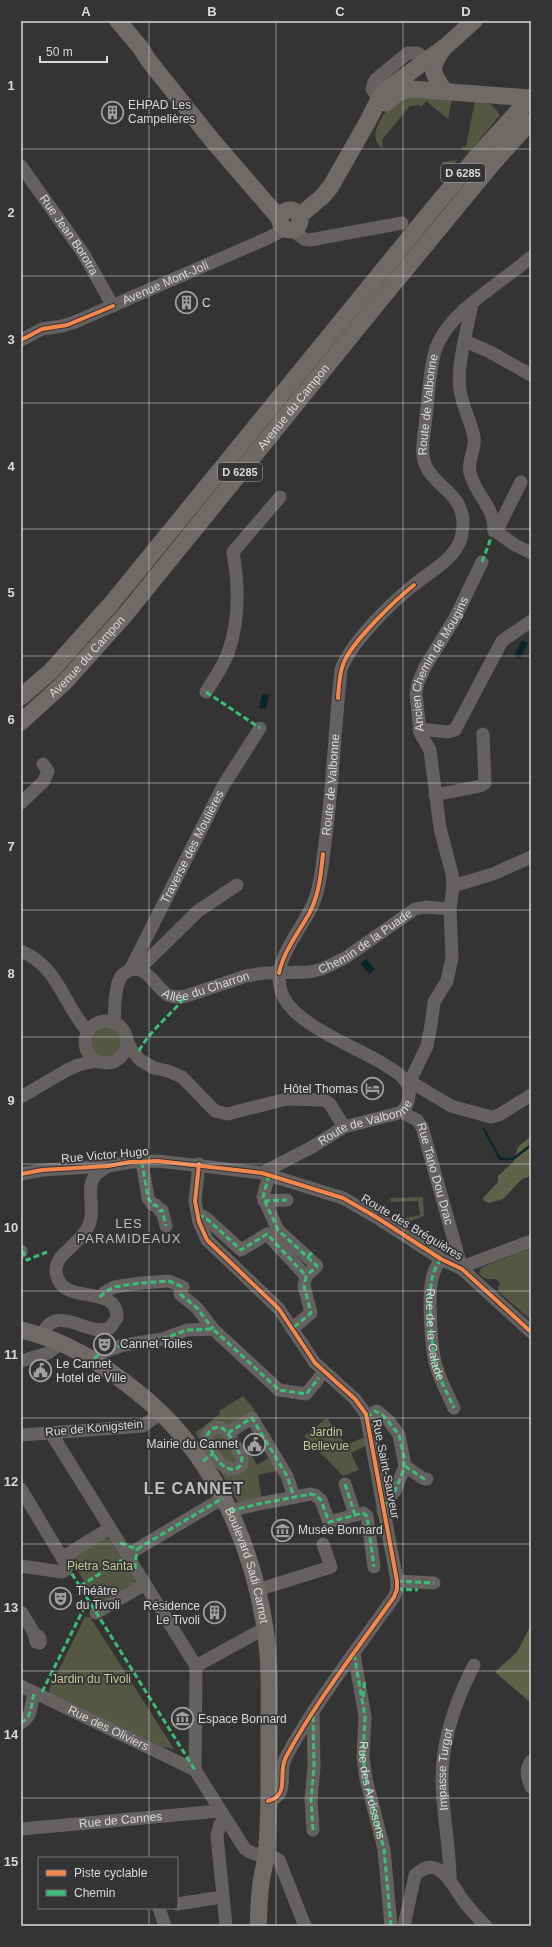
<svg xmlns="http://www.w3.org/2000/svg" width="552" height="1947" viewBox="0 0 552 1947" font-family="Arial,sans-serif">
<style>
.green{fill:#545741}
.forest{fill:#5f6248}
.water{fill:#092529}
.lines{fill:none;stroke-linecap:round;stroke-linejoin:round}
.stream{stroke:#092529;stroke-width:2.5}
.minor{stroke:#656160;stroke-width:13}
.major{stroke:#6f6968;stroke-width:17}
.quiet{stroke:#3abd76;stroke-width:3;stroke-dasharray:6 3;stroke-linecap:butt}
.cycleway-casing{stroke:#343336;stroke-width:6}
.cycleway{stroke:#f5874c;stroke-width:4}
.grid{fill:none;stroke:#d9d9da;stroke-width:1;stroke-opacity:0.55}
.labels{text-anchor:middle;dominant-baseline:central;stroke-width:3.5;stroke-linejoin:round;paint-order:stroke}
.shield{fill:#343336;stroke:#a8a7a9;stroke-width:1}
.shield-label{font-size:11px;font-weight:bold;fill:#d9d9da}
.poi-label{font-size:12px;fill:#d9d9da;stroke:#343336;text-anchor:start}
.street-label{font-size:12px;fill:#d9d9da;stroke:#343336}
.park-label{font-size:12px;fill:#c4ca91;stroke:#343336}
.neighbourhood-label{font-size:13px;letter-spacing:1px;fill:#bfbec1;stroke:#343336}
.district-label{font-size:16px;font-weight:bold;letter-spacing:1px;fill:#bfbec1;stroke:#343336}
.neatline{fill:none;stroke:#d9d9da;stroke-width:1.5}
.grid-label{font-size:13px;text-anchor:middle;font-weight:bold;fill:#d9d9da}
</style>
<rect width="100%" height="100%" fill="#343435"/>
<g class="green">
<path d="M 400,96 L 452,100 L 448,119 L 426,101 L 421,107 L 419,105 L 410,106 L 382,140 L 383,149 C 363,135 388,108 400,96 Z"/>
<polygon points="475,100 492,105 500,115 470,151 463,150 460,146 466,147"/>
<polygon points="457,160 443,178 442,162"/>
<circle cx="106" cy="1042" r="17"/>
<polygon points="423,1197 424,1216 401,1225 395,1220 420,1215 418,1201 391,1202 390,1198"/>
<polygon points="531,1248 531,1320 499,1292 498,1288 500,1283 496,1279 486,1279 479,1274 481,1268 485,1266"/>
<polygon points="243,1396 255,1410 252,1418 233,1434 239,1445 244,1442 257,1465 272,1456 281,1470 258,1475 262,1499 239,1504 214,1460 195,1433 220,1414 219,1411"/>
<polygon points="327,1418 346,1445 367,1436 368,1445 351,1453 359,1470 343,1476 304,1436"/>
<polygon points="104,1538 109,1539 135,1581 134,1586 98,1605 72,1561 72,1557"/>
<polygon points="85,1617 90,1617 174,1749 162,1747 51,1696 49,1690"/>
</g>
<g class="forest">
<polygon points="531,1136 531,1176 522,1179 503,1199 489,1203 484,1201 483,1198 498,1182 498,1176 513,1162 518,1147"/>
<polygon points="531,1625 531,1703 495,1672 517,1652"/>
</g>
<g class="water">
<polygon points="522,640 528,643 520,659 514,656"/>
<polygon points="262,694 269,695 266,709 259,708"/>
<polygon points="366,959 375,969 370,974 360,964"/>
</g>
<g class="lines">
<polyline class="stream" points="484,1129 500,1159 513,1159 531,1145"/>
<g class="minor">
<polyline points="379,99 372,89 374,82 376,79 408,53 417,53 426,59"/>
<path id="s1" d="M 21,166 L 83,253 L 113,306"/>
<polyline points="292,230 304,239 310,240 402,223"/>
<path d="M 472,303 C 468,328 456,366 460,390 C 462,406 471,421 474,437 C 476,449 467,461 470,473 C 475,494 495,508 494,530"/>
<path id="s2" d="M 21,340 L 42,329 L 62,326 L 75,322 L 268,238 L 285,229"/>
<polyline points="465,341 490,352 531,375"/>
<polyline points="494,530 515,545 531,553"/>
<polyline points="494,531 500,524 521,482"/>
<path d="M 206,692 C 214,679 223,667 228,653 C 240,620 239,586 233,552 L 280,497"/>
<polyline points="419,729 448,732 455,730 502,641 531,621"/>
<polyline points="435,795 480,786 485,783 483,734"/>
<polyline points="21,803 44,781 48,771 43,764"/>
<polyline points="453,886 493,874 531,857"/>
<path d="M 21,951 C 59,967 63,1004 88,1032"/>
<polyline points="139,969 198,911 237,885"/>
<path id="s3" d="M 130,970 L 223,786 L 260,728"/>
<circle cx="106" cy="1042" r="21"/>
<path id="s4" d="M 114,1023 C 115,1011 114,999 117,988 C 118,981 121,974 128,971 C 146,962 155,988 168,995 C 174,998 180,997 186,996 L 246,976 L 264,973 L 309,972 L 322,969 L 345,958 L 415,909 L 425,907 L 450,909"/>
<polyline points="127,1040 131,1049 140,1060 154,1068 168,1071 182,1077 215,1111 227,1114 287,1099 324,1100 330,1104 344,1127"/>
<path id="s5" d="M 407,1083 L 412,1077 L 427,1046 L 431,1025 L 434,1002 L 447,981 L 452,958 L 450,909 L 453,886 L 452,874 L 440,828 L 430,750 L 420,733 L 416,693 L 418,683 L 425,667 L 455,618 L 482,562"/>
<polyline points="407,1083 416,1085 451,1106 491,1117 499,1115 531,1095"/>
<polyline points="21,1097 67,1070 78,1065 97,1061"/>
<path id="s6" d="M 401,1112 L 417,1120 L 422,1127 L 462,1269"/>
<polyline points="142,1162 148,1198 153,1205 156,1205 160,1211 162,1210 166,1226"/>
<path d="M 199,1164 L 195,1201 L 199,1222 L 207,1240 L 279,1309 L 315,1363 L 355,1399 L 366,1414 L 397,1581 L 397,1589 L 394,1597 C 358,1648 315,1703 286,1757 C 277,1773 291,1795 268,1801"/>
<path id="s7" d="M 262,1173 L 312,1147 L 344,1127 L 399,1113 C 411,1107 412,1088 404,1079 C 398,1072 389,1068 382,1063 C 355,1047 299,1026 284,998 C 265,961 306,929 316,896 C 322,877 323,856 326,836 C 333,781 335,726 341,670 C 350,643 392,602 415,584 C 430,572 453,560 460,541 C 463,534 463,528 463,520 C 460,494 441,490 428,470 C 418,455 425,433 426,417 C 429,394 429,369 436,348 C 450,310 502,283 531,257"/>
<polyline points="21,1174 42,1170 108,1166 130,1162 158,1161 262,1173 343,1198 376,1217 441,1259 462,1269 531,1332"/>
<polyline points="269,1175 263,1197 278,1230 317,1266 306,1276"/>
<polyline points="264,1201 287,1200"/>
<polyline points="198,1217 202,1216 206,1218 241,1250 267,1234 306,1276 304,1286 311,1313 292,1329"/>
<polyline points="21,1251 21,1252"/>
<path d="M 441,1259 C 437,1265 433,1272 432,1279 C 428,1296 431,1344 435,1362 C 439,1378 447,1393 454,1408"/>
<polyline points="462,1269 467,1265 531,1241"/>
<polyline points="180,1294 197,1308 213,1329"/>
<polyline points="100,1297 105,1292 114,1287 140,1283 169,1281 183,1287"/>
<path d="M 42,1335 C 56,1301 87,1338 110,1328 L 117,1318 C 118,1283 64,1306 57,1276 C 55,1270 56,1264 60,1258 C 69,1248 83,1238 89,1225 C 98,1202 78,1180 107,1167"/>
<polyline points="94,1359 100,1353 124,1345 162,1339 187,1330 213,1329 279,1390 306,1394 319,1378"/>
<polyline points="21,1361 48,1353 62,1343"/>
<polyline points="366,1414 370,1415 377,1411 389,1421 399,1435 405,1466 395,1491 387,1501 383,1511"/>
<polyline points="51,1433 196,1666"/>
<path d="M 228,1433 L 242,1458 L 241,1465 C 226,1481 207,1448 207,1435 C 213,1425 221,1425 228,1433 L 252,1418 L 287,1476 L 294,1497"/>
<polyline points="21,1435 143,1426 154,1418 156,1407"/>
<polyline points="405,1466 424,1479 427,1479"/>
<polyline points="345,1484 355,1515"/>
<polyline points="21,1489 67,1566 66,1570 62,1572 21,1566"/>
<polyline points="230,1511 258,1504 311,1494 315,1495 321,1500 329,1522 363,1513 367,1516 374,1567"/>
<polyline points="137,1549 223,1498"/>
<polyline points="63,1557 110,1528"/>
<polyline points="397,1581 434,1583"/>
<polyline points="257,1590 331,1567 323,1544"/>
<polyline points="22,1613 34,1633 40,1638 40,1643 36,1642 34,1633"/>
<polyline points="96,1613 145,1584"/>
<path id="s8" d="M 354,1654 L 365,1717 L 363,1757 L 366,1779 L 384,1849 L 391,1926"/>
<polyline points="196,1666 265,1628"/>
<path id="s9" d="M 21,1686 L 195,1770"/>
<path d="M 21,1723 C 33,1716 30,1706 34,1694"/>
<path d="M 531,1761 C 525,1770 527,1777 531,1787"/>
<path d="M 195,1770 L 245,1849 C 256,1858 269,1852 279,1860 L 305,1926"/>
<polyline points="195,1770 196,1666"/>
<path id="s10" d="M 21,1829 L 220,1811"/>
<polyline points="313,1830 311,1800 314,1767 313,1714"/>
<path id="s11" d="M 450,1879 C 450,1846 442,1812 442,1779 C 442,1739 456,1700 474,1665"/>
<polyline points="177,1904 222,1897"/>
<polyline points="159,1908 165,1926"/>
<polyline points="226,1926 217,1836 220,1824 226,1820"/>
<path d="M 404,1926 L 415,1875 C 439,1853 451,1884 463,1900 C 470,1910 478,1918 486,1926"/>
</g>
<g class="major">
<polyline points="118,21 140,47 149,61 212,140 280,219"/>
<path d="M 443,49 C 430,68 431,72 444,90"/>
<polyline points="386,103 398,93 411,89 531,98"/>
<circle cx="290" cy="220" r="10"/>
<polyline points="299,216 322,197 331,186 368,121 379,99 387,89 446,46 474,21"/>
<polyline points="21,697 51,671 111,604 440,200 478,155 531,97"/>
<path id="s12" d="M 21,722 L 64,683 L 125,615 L 377,304 L 493,163 L 531,121"/>
<path id="s13" d="M 21,1330 C 65,1340 101,1363 136,1391 C 209,1448 251,1537 265,1628 C 271,1667 269,1707 269,1745 C 269,1782 270,1819 266,1856 C 265,1865 262,1874 261,1883 C 259,1898 259,1912 258,1926"/>
</g>
<g class="quiet">
<polyline points="482,562 491,538"/>
<polyline points="206,692 260,728"/>
<path d="M 139,1051 C 150,1030 171,1015 186,996"/>
<polyline points="142,1162 148,1198 153,1205 156,1205 160,1211 162,1210 166,1226"/>
<polyline points="269,1175 263,1197 278,1230 317,1266 306,1276"/>
<polyline points="264,1201 287,1200"/>
<polyline points="198,1217 202,1216 206,1218 241,1250 267,1234 306,1276 304,1286 311,1313 292,1329"/>
<polyline points="21,1252 23,1252 27,1260 47,1252"/>
<polyline points="308,1257 314,1250"/>
<path id="s14" d="M 441,1259 C 437,1265 433,1272 432,1279 C 428,1296 431,1344 435,1362 C 439,1378 447,1393 454,1408"/>
<polyline points="180,1294 197,1308 213,1329"/>
<polyline points="100,1297 105,1292 114,1287 140,1283 169,1281 183,1287"/>
<polyline points="94,1359 100,1353 124,1345 162,1339 187,1330 213,1329 279,1390 306,1394 319,1378"/>
<polyline points="366,1414 370,1415 375,1411 383,1415 399,1435 404,1457 404,1469 395,1491 389,1498 385,1507"/>
<path d="M 228,1433 L 242,1458 L 241,1465 C 226,1481 207,1448 207,1435 C 213,1425 221,1425 228,1433 L 252,1418 L 287,1476 L 294,1497"/>
<polyline points="203,1461 214,1453"/>
<polyline points="405,1466 424,1479 427,1479"/>
<polyline points="345,1484 355,1515"/>
<polyline points="230,1511 258,1504 311,1494 315,1495 321,1500 329,1522 363,1513 367,1516 374,1567"/>
<polyline points="120,1543 137,1549"/>
<polyline points="137,1549 223,1498"/>
<polyline points="67,1566 195,1770"/>
<polyline points="135,1569 137,1549"/>
<polyline points="397,1581 434,1583"/>
<polyline points="80,1586 122,1560"/>
<polyline points="397,1589 418,1590"/>
<polyline points="354,1654 365,1717 363,1757 366,1779 384,1849 391,1926"/>
<polyline points="42,1692 88,1600"/>
<polyline points="363,1697 365,1679"/>
<path d="M 21,1723 C 33,1716 30,1706 34,1694"/>
<polyline points="21,1806 21,1814"/>
<polyline points="313,1830 311,1800 314,1767 313,1714"/>
</g>
<defs>
<g id="cycleway">
<polyline points="21,340 42,329 67,325 113,306"/>
<path d="M 338,698 C 339,686 339,673 344,662 C 353,641 395,600 414,585"/>
<path d="M 279,973 C 284,950 299,932 310,912 C 319,894 321,874 323,854"/>
<path d="M 199,1164 L 195,1201 L 199,1222 L 207,1240 L 279,1309 L 315,1363 L 355,1399 L 366,1414 L 397,1581 L 397,1589 L 394,1597 C 358,1648 315,1703 286,1757 C 277,1773 291,1795 268,1801"/>
<polyline points="21,1174 42,1170 108,1166 130,1162 158,1161 262,1173 343,1198 376,1217 441,1259 462,1269 531,1332"/>
</g>
</defs>
<use href="#cycleway" class="cycleway-casing"/>
<use href="#cycleway" class="cycleway"/>
</g>
<path class="grid" d="M 149,21 L 149,1858M 276,21 L 276,1926M 403,21 L 403,1926M 21,149 L 531,149M 21,276 L 531,276M 21,403 L 531,403M 21,529 L 531,529M 21,656 L 531,656M 21,783 L 531,783M 21,910 L 531,910M 21,1037 L 531,1037M 21,1164 L 531,1164M 21,1291 L 531,1291M 21,1418 L 531,1418M 21,1544 L 531,1544M 21,1671 L 531,1671M 21,1798 L 531,1798M 149,1908 L 149,1926"/>
<defs>
<symbol id="building-ring" viewBox="-11 -11 22 22"><circle r="9.5" fill="#343336" stroke="#9f9fa0" stroke-width="1.5"/><path d="M-4-6H4V6H1V3H-1V6H-4ZM-2.5-4.3h1.7v1.8h-1.7ZM.8-4.3h1.7v1.8H.8ZM-2.5-1h1.7V.8h-1.7ZM.8-1h1.7V.8H.8Z" fill="#9f9fa0"/></symbol>
<symbol id="hotel-ring" viewBox="-11 -11 22 22"><circle r="9.5" fill="#343336" stroke="#9f9fa0" stroke-width="1.5"/><path d="M-6-4.5h1.5V1H6V5H4.5V3h-9V5H-6ZM-4 0a1.8 1.8 0 1 1 3.6 0ZM.5 0V-2.5h3Q6-2.5 6 0Z" fill="#9f9fa0"/></symbol>
<symbol id="theatre-ring" viewBox="-11 -11 22 22"><circle r="9.5" fill="#343336" stroke="#9f9fa0" stroke-width="1.5"/><path d="M-5-5.5Q0-4 5-5.5V0Q5 5 0 6Q-5 5-5 0ZM-3.3-2.5H-1v1.5H-3.3ZM1-2.5H3.3v1.5H1ZM-2.8 1Q0 5.5 2.8 1Z" fill="#9f9fa0"/></symbol>
<symbol id="civic-ring" viewBox="-11 -11 22 22"><circle r="9.5" fill="#343336" stroke="#9f9fa0" stroke-width="1.5"/><path d="M-.6-6.5H3V-4.5H.6V-3L4-1V1h2V6H-6V1h2V-1L-.6-3ZM-1.2 2.5V6h2.4V2.5Z" fill="#9f9fa0"/></symbol>
<symbol id="museum-ring" viewBox="-11 -11 22 22"><circle r="9.5" fill="#343336" stroke="#9f9fa0" stroke-width="1.5"/><path d="M0-6L6-3V-2H-6V-3ZM-5-1h2V3h-2ZM-1-1h2V3h-2ZM3-1h2V3H3ZM-6 4H6V6H-6Z" fill="#9f9fa0"/></symbol>
</defs>
<g fill-rule="evenodd">
<use href="#building-ring" x="100" y="100" width="25" height="25"/>
<use href="#building-ring" x="174" y="290" width="25" height="25"/>
<use href="#hotel-ring" x="360" y="1076" width="25" height="25"/>
<use href="#theatre-ring" x="92" y="1332" width="25" height="25"/>
<use href="#civic-ring" x="28" y="1358" width="25" height="25"/>
<use href="#civic-ring" x="242" y="1432" width="25" height="25"/>
<use href="#museum-ring" x="270" y="1518" width="25" height="25"/>
<use href="#theatre-ring" x="48" y="1586" width="25" height="25"/>
<use href="#building-ring" x="202" y="1600" width="25" height="25"/>
<use href="#museum-ring" x="170" y="1706" width="25" height="25"/>
</g>
<g class="labels">
<g class="shield">
<rect x="441" y="164" width="44" height="18" rx="3"/>
<rect x="218" y="463" width="44" height="18" rx="3"/>
</g>
<g class="shield-label">
<text x="463" y="173">D 6285</text>
<text x="240" y="472">D 6285</text>
</g>
<g class="poi-label">
<text x="128" y="105">EHPAD Les<tspan x="128" dy="14">Campelières</tspan></text>
<text x="202" y="303">C</text>
<text x="358" y="1089" text-anchor="end">Hôtel Thomas</text>
<text x="120" y="1344">Cannet Toiles</text>
<text x="56" y="1364">Le Cannet<tspan x="56" dy="14">Hotel de Ville</tspan></text>
<text x="238" y="1444" text-anchor="end">Mairie du Cannet</text>
<text x="298" y="1530">Musée Bonnard</text>
<text x="76" y="1591">Théâtre<tspan x="76" dy="14">du Tivoli</tspan></text>
<text x="200" y="1606" text-anchor="end">Résidence<tspan x="200" dy="14">Le Tivoli</tspan></text>
<text x="198" y="1719">Espace Bonnard</text>
</g>
<g class="street-label">
<text stroke="none"><textPath href="#s1" startOffset="84">Rue Jean Borotra</textPath></text>
<text stroke="none"><textPath href="#s2" startOffset="156">Avenue Mont-Joli</textPath></text>
<text stroke="none"><textPath href="#s7" startOffset="1003">Route de Valbonne</textPath></text>
<text stroke="none"><textPath href="#s12" startOffset="417">Avenue du Campon</textPath></text>
<text stroke="none"><textPath href="#s12" startOffset="93">Avenue du Campon</textPath></text>
<text stroke="none"><textPath href="#s5" startOffset="440">Ancien Chemin de Mougins</textPath></text>
<text stroke="none"><textPath href="#s7" startOffset="560">Route de Valbonne</textPath></text>
<text stroke="none"><textPath href="#s3" startOffset="138">Traverse des Moulières</textPath></text>
<text stroke="none"><textPath href="#s4" startOffset="316">Chemin de la Puade</textPath></text>
<text stroke="none"><textPath href="#s4" startOffset="146">Allée du Charron</textPath></text>
<text stroke="none"><textPath href="#s7" startOffset="116">Route de Valbonne</textPath></text>
<text transform="translate(105 1155) rotate(-5)">Rue Victor Hugo</text>
<text stroke="none"><textPath href="#s6" startOffset="75">Rue Tano Dou Drac</textPath></text>
<text transform="translate(412 1227) rotate(31)">Route des Bréguières</text>
<text stroke="none"><textPath href="#s14" startOffset="78">Rue de la Calade</textPath></text>
<text transform="translate(94 1428) rotate(-5)">Rue de Königstein</text>
<text transform="translate(386 1469) rotate(79)">Rue Saint-Sauveur</text>
<text stroke="none"><textPath href="#s13" startOffset="342">Boulevard Sadi Carnot</textPath></text>
<text stroke="none"><textPath href="#s9" startOffset="97">Rue des Oliviers</textPath></text>
<text stroke="none"><textPath href="#s11" startOffset="110">Impasse Turgot</textPath></text>
<text stroke="none"><textPath href="#s8" startOffset="138">Rue des Ardissons</textPath></text>
<text stroke="none"><textPath href="#s10" startOffset="100">Rue de Cannes</textPath></text>
</g>
<g class="park-label">
<text x="326" y="1432">Jardin<tspan x="326" dy="14">Bellevue</tspan></text>
<text x="100" y="1566">Pietra Santa</text>
<text x="91" y="1679">Jardin du Tivoli</text>
</g>
<g class="neighbourhood-label">
<text x="129" y="1223">LES<tspan x="129" dy="15">PARAMIDEAUX</tspan></text>
</g>
<g class="district-label">
<text x="194" y="1488">LE CANNET</text>
</g>
</g>
<rect width="552" height="1947" fill="none" stroke="#343336" stroke-width="44"/>
<rect x="38" y="1857" width="140" height="52" fill="#343336" stroke="#767578"/>
<rect x="46" y="1870" width="20" height="6" fill="#f5874c" stroke="#767578"/>
<text x="74" y="1877" font-size="12" fill="#d9d9da">Piste cyclable</text>
<rect x="46" y="1890" width="20" height="6" fill="#3abd76" stroke="#767578"/>
<text x="74" y="1897" font-size="12" fill="#d9d9da">Chemin</text>
<path d="M40 56v6h67v-6" fill="none" stroke="#d9d9da" stroke-width="2"/>
<text x="46" y="56" font-size="12" fill="#d9d9da" stroke="#343336" stroke-width="3" paint-order="stroke">50 m</text>
<rect x="22" y="22" width="508" height="1903" class="neatline"/>
<g class="grid-label">
<text x="86" y="16">A</text>
<text x="212" y="16">B</text>
<text x="340" y="16">C</text>
<text x="466" y="16">D</text>
<text x="11" y="90">1</text>
<text x="11" y="217">2</text>
<text x="11" y="344">3</text>
<text x="11" y="471">4</text>
<text x="11" y="597">5</text>
<text x="11" y="724">6</text>
<text x="11" y="851">7</text>
<text x="11" y="978">8</text>
<text x="11" y="1105">9</text>
<text x="11" y="1232">10</text>
<text x="11" y="1359">11</text>
<text x="11" y="1486">12</text>
<text x="11" y="1612">13</text>
<text x="11" y="1739">14</text>
<text x="11" y="1866">15</text>
</g>
</svg>
